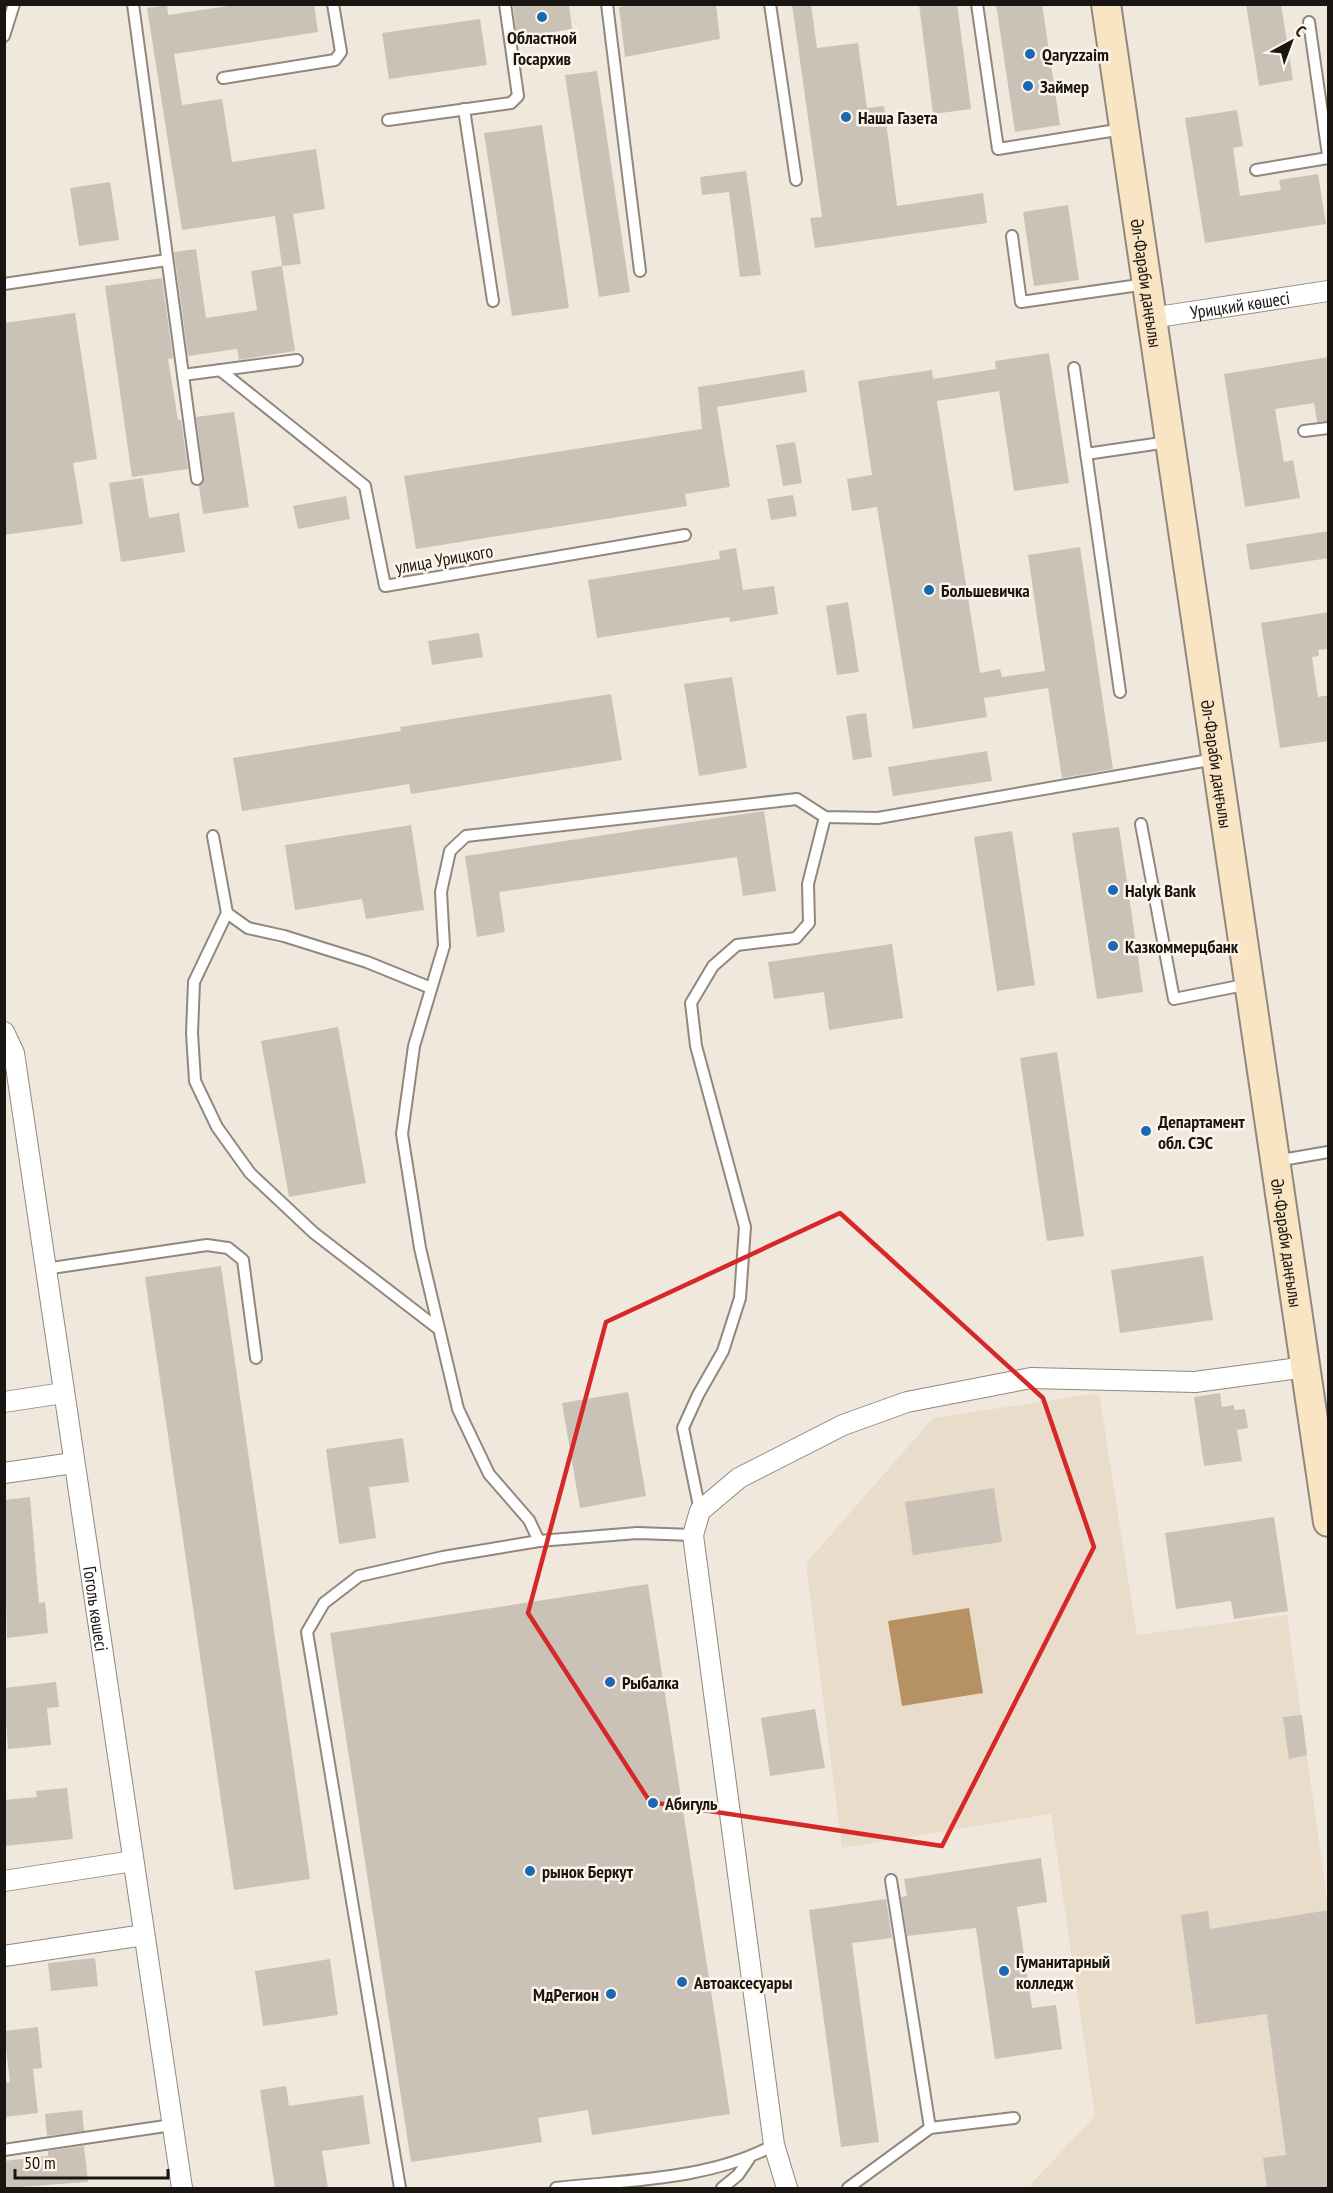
<svg xmlns="http://www.w3.org/2000/svg" width="1333" height="2193" viewBox="0 0 1333 2193" font-family="'PT Sans Narrow',sans-serif">
<style>
.built{fill:#eadccb}
.water{fill:#b69262}
.building{fill:#cbc2b7}
.lines{fill:none;stroke-linecap:round;stroke-linejoin:round}
.service-casing{stroke:#90887d;stroke-width:14}
.minor-casing{stroke:#90887d;stroke-width:22}
.secondary-casing{stroke:#90887d;stroke-width:32}
.service{stroke:#fff;stroke-width:10}
.minor{stroke:#fff;stroke-width:20}
.secondary{stroke:#f9e4c4;stroke-width:28}
.marked{fill:none;stroke:#d62828;stroke-width:4.5;stroke-linejoin:round}
.poi-dot{fill:#1a67b6;stroke:#fef5ea;stroke-width:2}
.labels{text-anchor:middle;dominant-baseline:central;stroke-width:5;stroke-linejoin:round;paint-order:stroke}
.poi-label{font-size:18px;font-weight:bold;fill:#191612;stroke:#fef5ea;text-anchor:start}
.street-label{font-size:18px;fill:#191612;stroke:#fef5ea}
</style>
<rect width="100%" height="100%" fill="#f1e8dd"/>
<polygon class="built" points="1099,1393 1137,1635 1287,1615 1328,1905 1328,2188 1031,2188 1031,2184 1095,2116 1051,1814 842,1848 806,1563 933,1418"/>
<polygon class="water" points="969,1608 983,1693 902,1706 888,1621"/>
<g class="building">
<polygon points="242,4 314,4 318,32 174,54 182,105 222,99 232,162 316,149 325,209 293,214 301,264 282,266 275,216 182,230 147,8 167,5 168,15"/>
<polygon points="513,4 569,4 572,29 517,38"/>
<polygon points="637,4 716,4 720,39 625,57 619,7"/>
<polygon points="792,4 811,4 817,48 858,43 867,108 884,106 897,206 983,193 987,223 815,248 810,218 822,217"/>
<polygon points="919,4 957,4 971,109 933,114"/>
<polygon points="996,4 1042,4 1060,125 1015,132"/>
<polygon points="1246,4 1281,4 1293,80 1259,86"/>
<polygon points="480,19 487,65 389,79 382,33"/>
<polygon points="597,71 630,292 599,297 565,75"/>
<polygon points="1237,110 1243,146 1233,148 1240,196 1281,190 1279,180 1318,174 1326,224 1205,243 1185,118"/>
<polygon points="542,125 569,308 512,316 484,133"/>
<polygon points="746,171 761,275 740,277 729,192 702,195 700,177"/>
<polygon points="110,182 119,240 79,246 70,188"/>
<polygon points="1068,205 1079,280 1034,286 1023,212"/>
<polygon points="196,249 206,318 257,310 251,271 282,266 295,351 239,360 237,349 188,356 174,252"/>
<polygon points="162,278 173,358 168,359 178,420 181,420 188,469 132,477 105,286"/>
<polygon points="75,313 97,459 73,463 83,524 4,535 4,323"/>
<polygon points="1049,353 1069,483 1014,491 999,391 937,401 980,673 1000,669 1002,677 1045,671 1028,555 1080,547 1113,769 1062,778 1048,688 984,698 987,717 913,729 877,507 852,511 847,479 872,475 858,381 932,370 933,379 996,369 995,361"/>
<polygon points="1329,357 1329,421 1317,422 1314,403 1275,409 1284,462 1293,460 1300,498 1245,507 1224,374"/>
<polygon points="804,370 807,392 717,407 730,487 685,494 687,506 416,549 404,476 702,429 698,387"/>
<polygon points="234,412 249,507 203,514 199,486 204,478 196,417"/>
<polygon points="795,442 802,483 783,486 776,445"/>
<polygon points="143,478 149,518 179,513 185,552 121,562 109,483"/>
<polygon points="793,495 797,516 771,520 767,499"/>
<polygon points="346,496 350,519 298,529 293,506"/>
<polygon points="1329,531 1329,558 1250,570 1246,544"/>
<polygon points="736,548 743,590 774,586 778,614 730,622 729,617 597,638 588,580 720,559 719,551"/>
<polygon points="848,602 859,672 837,675 826,606"/>
<polygon points="1329,612 1329,649 1318,650 1319,656 1312,657 1318,697 1329,695 1329,741 1280,748 1261,623"/>
<polygon points="479,633 483,657 432,665 428,641"/>
<polygon points="732,677 747,768 699,776 684,684"/>
<polygon points="611,694 622,760 411,794 409,784 242,811 233,758 401,731 400,727"/>
<polygon points="866,713 872,757 853,760 846,716"/>
<polygon points="987,751 992,781 893,796 888,767"/>
<polygon points="764,811 776,891 743,896 737,857 499,892 505,932 477,937 465,856"/>
<polygon points="411,825 424,910 366,919 362,899 295,910 285,845"/>
<polygon points="1119,827 1143,992 1097,999 1072,833"/>
<polygon points="1012,831 1035,985 997,991 974,837"/>
<polygon points="892,944 903,1018 829,1030 824,992 774,999 768,962"/>
<polygon points="338,1027 366,1183 289,1197 261,1041"/>
<polygon points="1057,1052 1084,1236 1047,1241 1020,1058"/>
<polygon points="1203,1256 1213,1320 1120,1333 1111,1270"/>
<polygon points="221,1266 310,1879 234,1890 145,1277"/>
<polygon points="628,1392 646,1496 580,1508 562,1403"/>
<polygon points="1220,1393 1222,1407 1234,1405 1234,1410 1245,1409 1248,1428 1237,1430 1242,1461 1204,1466 1194,1397"/>
<polygon points="403,1438 409,1482 369,1487 376,1538 339,1544 326,1449"/>
<polygon points="994,1488 1002,1542 913,1555 905,1502"/>
<polygon points="30,1497 39,1603 45,1602 48,1633 7,1638 4,1500"/>
<polygon points="1274,1517 1288,1611 1234,1619 1231,1601 1176,1609 1165,1533"/>
<polygon points="648,1584 730,2114 592,2135 588,2110 538,2118 542,2142 411,2162 330,1633"/>
<polygon points="56,1682 59,1707 47,1708 51,1745 8,1749 4,1688"/>
<polygon points="815,1709 825,1768 770,1776 761,1718"/>
<polygon points="1302,1715 1307,1755 1289,1759 1283,1717"/>
<polygon points="67,1788 73,1839 4,1846 4,1800 37,1797 36,1791"/>
<polygon points="1041,1858 1047,1902 1017,1907 1032,2008 1056,2005 1062,2049 995,2059 976,1928 907,1936 901,1897 907,1896 904,1879"/>
<polygon points="886,1899 892,1938 852,1943 879,2142 841,2147 809,1910"/>
<polygon points="1329,1910 1329,2188 1267,2188 1263,2158 1286,2155 1267,2014 1196,2024 1181,1915 1208,1911 1210,1929"/>
<polygon points="95,1958 98,1986 51,1991 48,1963"/>
<polygon points="330,1959 338,2015 263,2026 255,1971"/>
<polygon points="38,2027 42,2068 33,2069 38,2113 4,2117 4,2083 10,2082 4,2031"/>
<polygon points="286,2086 289,2106 363,2095 370,2144 322,2151 328,2188 275,2188 260,2090"/>
<polygon points="82,2110 84,2131 47,2136 45,2114"/>
<polygon points="84,2146 88,2182 4,2188 4,2161 48,2156 48,2151"/>
</g>
<g class="lines">
<defs>
<g id="service">
<polyline points="133,4 197,479"/>
<polyline points="607,4 640,271"/>
<polyline points="770,4 796,180"/>
<polyline points="977,4 998,149 1123,129"/>
<polyline points="1309,22 1328,155"/>
<polyline points="4,36 14,4"/>
<polyline points="223,78 335,60 341,52 333,4"/>
<polyline points="464,109 493,301"/>
<polyline points="388,120 511,103 518,96 505,4"/>
<polyline points="1256,170 1328,158"/>
<polyline points="1012,236 1021,302 1146,284"/>
<polyline points="4,284 167,260"/>
<polyline points="1074,368 1120,692"/>
<polyline points="220,370 365,486 385,586 685,535"/>
<polyline points="183,375 297,360"/>
<polyline points="1304,431 1328,428"/>
<polyline points="1086,454 1168,442"/>
<polyline points="1141,824 1174,999 1249,984"/>
<polyline points="213,836 227,913 248,928 284,936 367,962 431,988"/>
<polyline points="227,913 194,982 192,1033 195,1081 217,1127 250,1173 314,1233 436,1327"/>
<polyline points="1276,1161 1328,1152"/>
<polyline points="45,1269 207,1245 228,1248 243,1260 256,1358"/>
<polyline points="700,1511 683,1428 698,1395 723,1351 740,1298 745,1227 696,1046 691,1003 713,966 737,945 796,938 809,923 808,884 825,817"/>
<polyline points="693,1535 637,1533 539,1541 529,1520 489,1474 458,1409 420,1248 402,1134 414,1046 444,946 441,892 450,851 466,836 797,799 825,817 878,818 1215,759"/>
<polyline points="891,1880 930,2128"/>
<polyline points="4,2150 172,2125"/>
<polyline points="400,2188 307,1632 324,1603 359,1576 443,1557 539,1541"/>
<path d="M 556,2188 C 627,2180 710,2180 774,2145"/>
<polyline points="722,2188 738,2175 749,2159"/>
<polyline points="848,2188 930,2128 1014,2118"/>
</g>
<g id="minor">
<path id="s1" d="M 1151,318 L 1328,291"/>
<path id="s2" d="M 4,1032 L 14,1053 L 182,2188"/>
<polyline points="4,1402 63,1393"/>
<polyline points="4,1473 73,1463"/>
<polyline points="4,1881 133,1861"/>
<polyline points="4,1956 144,1935"/>
<polyline points="787,2188 774,2145 693,1535 700,1511 739,1478 843,1425 907,1402 1031,1378 1195,1382 1306,1367"/>
</g>
<g id="secondary">
<path id="s3" d="M 1106,4 L 1328,1522"/>
</g>
</defs>
<use href="#service" class="service-casing"/>
<use href="#minor" class="minor-casing"/>
<use href="#secondary" class="secondary-casing"/>
<use href="#service" class="service"/>
<use href="#minor" class="minor"/>
<use href="#secondary" class="secondary"/>
</g>
<path class="marked" d="M 840,1213 L 1043,1398 L 1094,1547 L 942,1846 L 650,1802 L 528,1613 L 606,1322 Z"/>
<g class="poi-dot">
<circle cx="542" cy="17" r="6"/>
<circle cx="1030" cy="54" r="6"/>
<circle cx="1028" cy="86" r="6"/>
<circle cx="846" cy="117" r="6"/>
<circle cx="929" cy="590" r="6"/>
<circle cx="1113" cy="890" r="6"/>
<circle cx="1113" cy="946" r="6"/>
<circle cx="1146" cy="1131" r="6"/>
<circle cx="610" cy="1682" r="6"/>
<circle cx="653" cy="1803" r="6"/>
<circle cx="530" cy="1871" r="6"/>
<circle cx="1004" cy="1971" r="6"/>
<circle cx="682" cy="1982" r="6"/>
<circle cx="611" cy="1994" r="6"/>
</g>
<g class="labels">
<g class="poi-label">
<text x="542" y="37" text-anchor="middle">Областной<tspan x="542" dy="21">Госархив</tspan></text>
<text x="1042" y="54">Qaryzzaim</text>
<text x="1040" y="86">Займер</text>
<text x="858" y="117">Наша Газета</text>
<text x="941" y="590">Большевичка</text>
<text x="1125" y="890">Halyk Bank</text>
<text x="1125" y="946">Казкоммерцбанк</text>
<text x="1158" y="1121">Департамент<tspan x="1158" dy="21">обл. СЭС</tspan></text>
<text x="622" y="1682">Рыбалка</text>
<text x="665" y="1803">Абигуль</text>
<text x="542" y="1871">рынок Беркут</text>
<text x="1016" y="1961">Гуманитарный<tspan x="1016" dy="21">колледж</tspan></text>
<text x="694" y="1982">Автоаксесуары</text>
<text x="599" y="1994" text-anchor="end">МдРегион</text>
</g>
<g class="street-label">
<text stroke="none"><textPath href="#s3" startOffset="282">Әл-Фараби даңғылы</textPath></text>
<text stroke="none"><textPath href="#s1" startOffset="90">Урицкий көшесі</textPath></text>
<text transform="translate(444 559) rotate(-10)">улица Урицкого</text>
<text stroke="none"><textPath href="#s3" startOffset="768">Әл-Фараби даңғылы</textPath></text>
<text stroke="none"><textPath href="#s3" startOffset="1252">Әл-Фараби даңғылы</textPath></text>
<text stroke="none"><textPath href="#s2" startOffset="585">Гоголь көшесі</textPath></text>
</g>
</g>
<rect width="1333" height="2193" fill="none" stroke="#191612" stroke-width="12"/>
<g transform="translate(1291 42) rotate(41)" stroke="#fef5ea" stroke-width="4.5" paint-order="stroke">
<path d="M0-4.5L10 22L0 15L-10 22Z" fill="#191612"/>
<text y="-9" font-size="16" font-weight="bold" text-anchor="middle" fill="#191612">С</text>
</g>
<path d="M15 2169v9h153v-9" fill="none" stroke="#191612" stroke-width="3"/>
<text x="24" y="2169" font-size="18" fill="#191612" stroke="#fef5ea" stroke-width="4.5" paint-order="stroke">50 m</text>
</svg>
